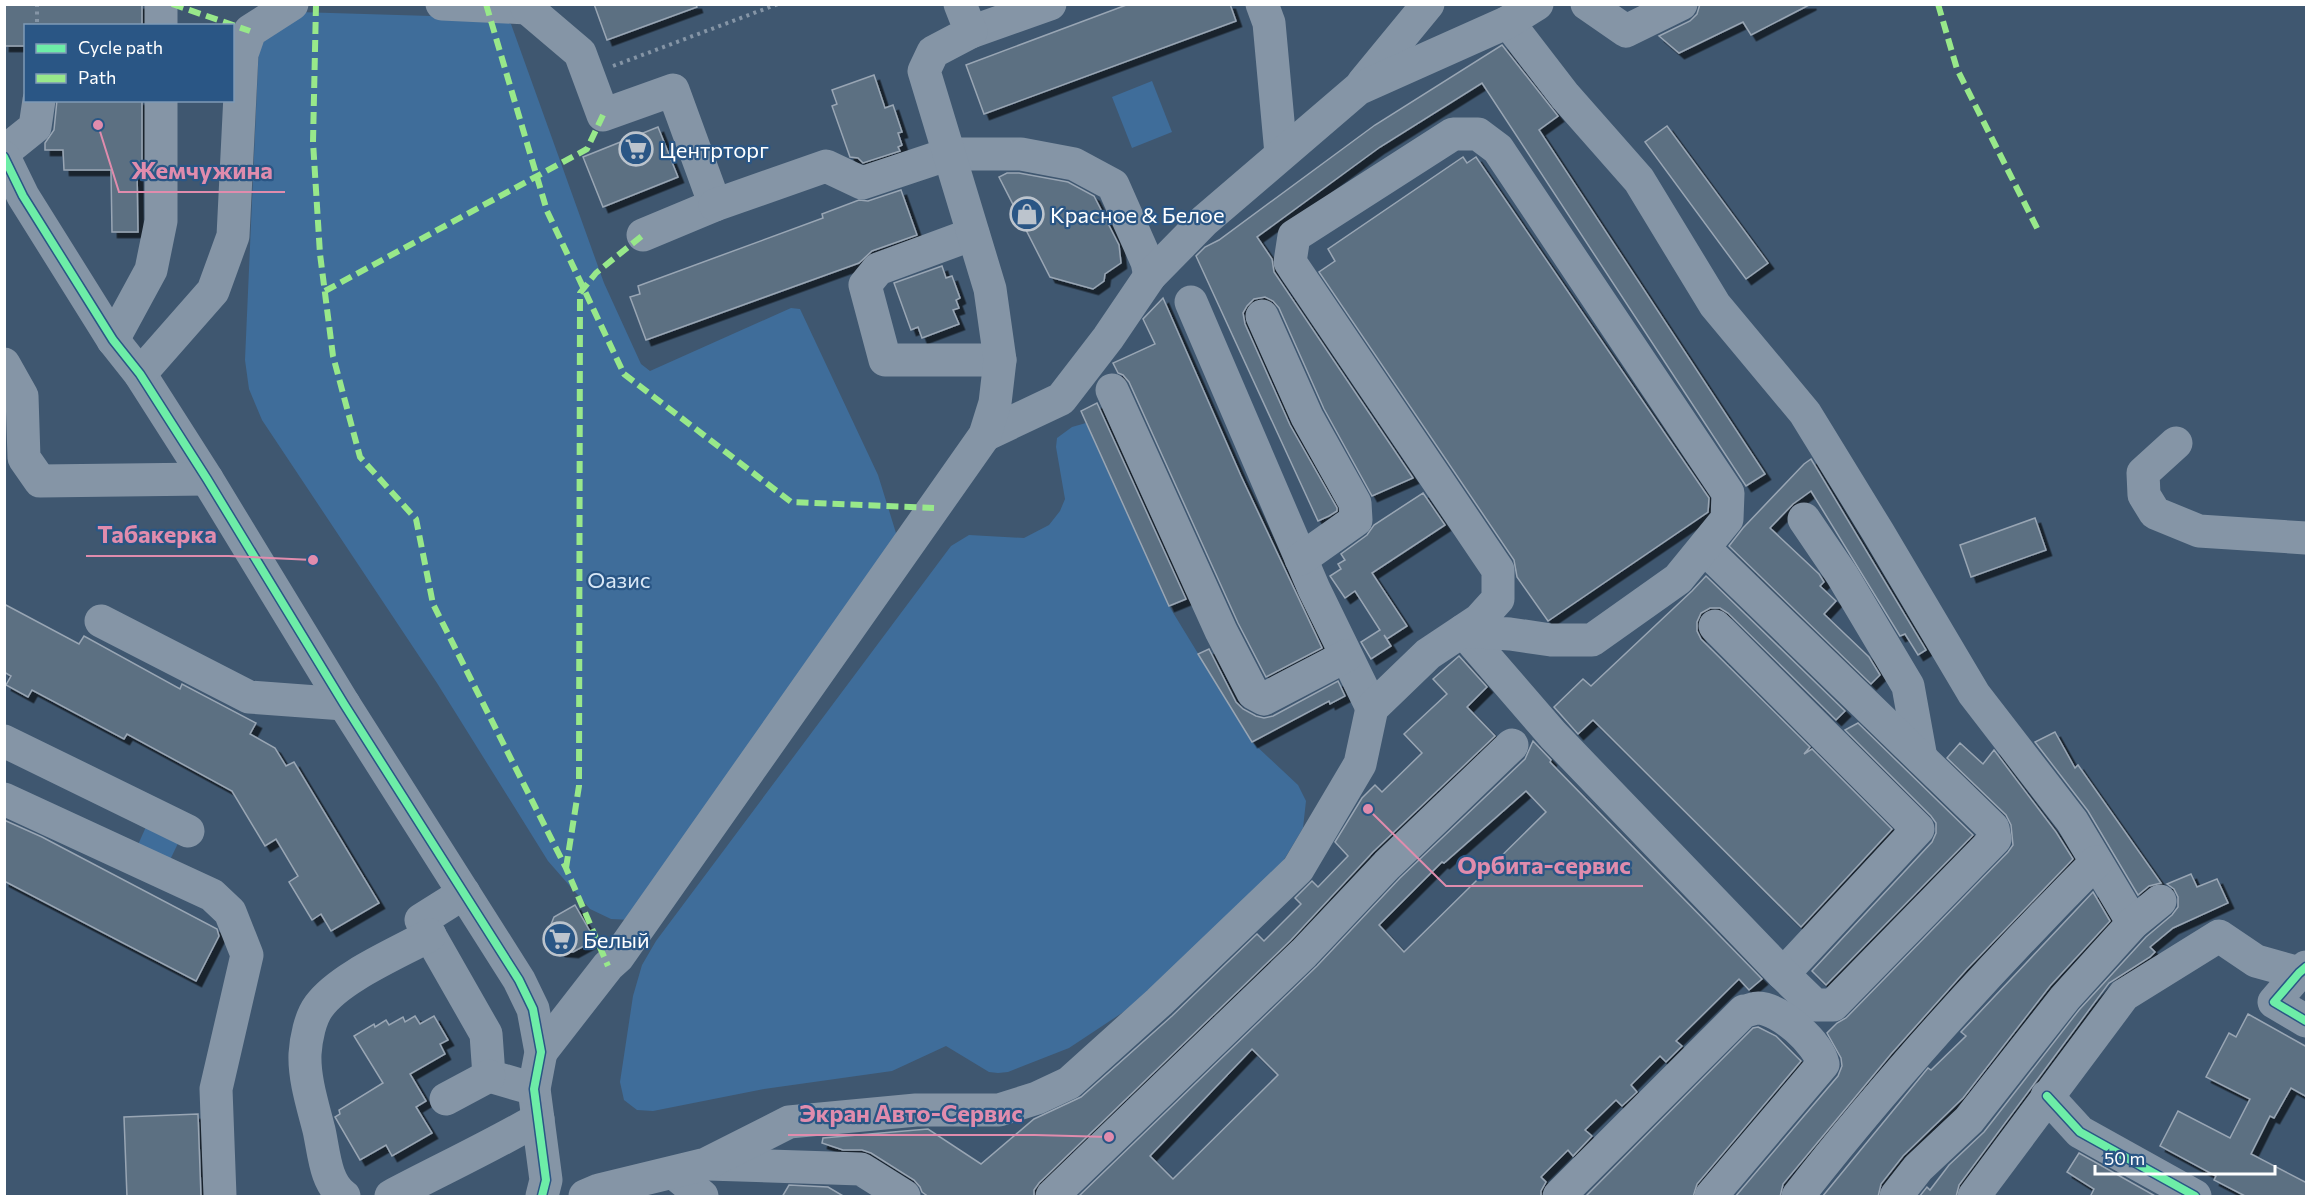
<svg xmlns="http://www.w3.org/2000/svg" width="2311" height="1201" viewBox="0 0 2311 1201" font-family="Commissioner,sans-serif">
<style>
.green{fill:#3f6d9a}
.building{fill:#5c6f82;stroke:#99a6b4;stroke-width:1.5;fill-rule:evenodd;filter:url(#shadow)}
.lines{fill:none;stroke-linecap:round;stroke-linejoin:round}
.path{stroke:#8595a6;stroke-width:4;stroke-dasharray:3 4.5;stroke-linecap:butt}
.minor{stroke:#8595a6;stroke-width:33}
.quiet{stroke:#98e88a;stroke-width:6;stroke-dasharray:12 6;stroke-linecap:butt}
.cycleway-casing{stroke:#2a5685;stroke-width:11}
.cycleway{stroke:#6deda7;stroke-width:8}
.labels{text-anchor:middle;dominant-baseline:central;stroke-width:4.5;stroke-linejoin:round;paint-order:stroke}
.poi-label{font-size:22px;fill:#fff;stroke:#2a5685;text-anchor:start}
.park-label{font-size:22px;fill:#d8e7f6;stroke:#2a5685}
.leader{fill:none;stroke:#e08cad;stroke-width:2}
.callout-dot{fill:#e08cad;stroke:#2a5685;stroke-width:2}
.callout-label{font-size:24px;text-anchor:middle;font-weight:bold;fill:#e08cad;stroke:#2a5685;stroke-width:4.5;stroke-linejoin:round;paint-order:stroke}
</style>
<defs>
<filter id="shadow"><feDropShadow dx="5.5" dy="5.5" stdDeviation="0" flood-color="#0009"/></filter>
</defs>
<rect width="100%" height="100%" fill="#3f5770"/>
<g class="green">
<polygon points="298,12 498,18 511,24 604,283 641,364 650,371 791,308 800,309 878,475 896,533 895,545 632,920 611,919 590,909 548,861 437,683 262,420 249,389 245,360 259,43"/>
<polygon points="1152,81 1172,132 1132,148 1112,97"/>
<polygon points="1086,423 1169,606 1252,742 1298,785 1306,801 1303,828 1282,863 1140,1001 1069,1048 1008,1072 998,1073 989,1072 946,1046 892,1071 764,1089 653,1111 637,1110 624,1100 620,1082 633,996 642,965 656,941 951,546 969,535 1024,538 1049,525 1060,511 1065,499 1056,447 1057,438 1072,427"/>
<polygon points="149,820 182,835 169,862 137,847"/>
</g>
<g class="building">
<polygon points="4,4 142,4 142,26 26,26 26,46 4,46"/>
<polygon points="594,4 696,4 697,7 607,40"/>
<polygon points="1129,4 1230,4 1236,21 984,114 966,65"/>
<polygon points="1700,4 1811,4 1751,35 1743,22 1679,53 1659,36 1690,21 1697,14"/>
<polygon points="1502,45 1558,116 1539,130 1765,474 1746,486 1482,83 1380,147 1257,237 1272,259 1274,272 1413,478 1372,496 1324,409 1279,308 1273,301 1265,297 1254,299 1247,306 1243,313 1245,324 1290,425 1337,508 1337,511 1329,516 1318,521 1196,256 1205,247 1219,240 1375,125"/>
<polygon points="874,75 885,108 893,105 902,132 898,133 902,145 898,147 900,151 863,163 858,158 850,157 832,106 837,104 832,90"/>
<polygon points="57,100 142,100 142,170 137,170 138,232 112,232 111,170 64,170 63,150 45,150 45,143 54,130"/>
<polygon points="1667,126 1768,263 1746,279 1645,142"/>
<polygon points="658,127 678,177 603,207 583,157"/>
<polygon points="1463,157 1467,163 1476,157 1709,498 1708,512 1548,621 1517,577 1514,560 1319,272 1335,261 1328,249"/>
<polygon points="1007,173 1019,173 1068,182 1094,196 1119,245 1121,263 1105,274 1104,281 1093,289 1050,277 999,177"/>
<polygon points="901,190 917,235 872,251 859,263 646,340 630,297 640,294 638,286 823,218 822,214 859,200 868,201"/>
<polygon points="942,266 946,278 952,276 960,298 956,300 959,308 953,310 959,324 922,338 918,327 911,330 894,283"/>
<polygon points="1163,298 1241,476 1322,648 1266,677 1238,623 1129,382 1123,375 1118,373 1113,363 1155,344 1143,319"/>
<polygon points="1097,403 1186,599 1169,606 1081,411"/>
<polygon points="1811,459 1926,650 1918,655 1905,634 1900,636 1811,491 1793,504 1770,528 1819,574 1824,582 1820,586 1836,601 1824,614 1869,657 1880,675 1871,684 1729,546 1743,528 1804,464"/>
<polygon points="1423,493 1445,525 1372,573 1407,626 1387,639 1384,635 1391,646 1371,659 1361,642 1380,630 1355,591 1345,598 1330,576 1341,569 1338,564 1345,560 1341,554 1367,535 1374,525"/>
<polygon points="2035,518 2046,550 1971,577 1960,545"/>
<polygon points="1706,576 1845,711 1836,720 1728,613 1720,608 1710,608 1701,613 1697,622 1697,631 1701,639 1810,747 1804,754 1812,749 1892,829 1801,927 1593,720 1578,734 1554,707 1583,679 1591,686 1692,591"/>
<polygon points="4,604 79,644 84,636 180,689 182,684 256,723 250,734 275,748 286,766 294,762 379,903 331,931 321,914 312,920 289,882 298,876 276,839 265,846 232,791 127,734 124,739 32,690 28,697 6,685 11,676 4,672"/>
<polygon points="1209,649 1236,702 1243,709 1256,716 1264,718 1273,716 1338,681 1345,696 1330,704 1329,701 1252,742 1198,654"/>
<polygon points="1459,656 1487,687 1467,707 1495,736 1373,852 1291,940 1039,1183 1034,1190 1034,1197 929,1197 922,1192 920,1187 914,1180 871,1153 862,1150 843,1150 822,1143 823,1138 928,1129 981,1164 1034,1119 1081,1097 1172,1016 1257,934 1264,941 1301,904 1295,898 1312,881 1318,887 1348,856 1335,842 1362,798 1375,785 1382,792 1422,753 1404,734 1447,694 1433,679"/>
<polygon points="1858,723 1973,835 1826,985 1812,971 1932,842 1936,833 1936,823 1931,816 1845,730"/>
<polygon points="2055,732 2075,768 2078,765 2161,883 2149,886 2138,895 2088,811 2035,742"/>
<path d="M 1533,741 L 1551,760 L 1550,762 L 1762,979 L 1749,990 L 1739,979 L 1676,1041 L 1682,1046 L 1666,1062 L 1660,1056 L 1631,1085 L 1637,1092 L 1622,1106 L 1616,1100 L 1585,1130 L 1592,1136 L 1573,1156 L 1568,1150 L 1541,1177 L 1546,1182 L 1541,1191 L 1541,1197 L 1078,1197 L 1317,966 L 1400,878 L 1525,759 ZM 1526,791 L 1546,812 L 1404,952 L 1379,925 L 1442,862 L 1444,863 ZM 1252,1049 L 1278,1075 L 1173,1179 L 1150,1156 Z"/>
<polygon points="1960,743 1983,764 1994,750 2056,832 2073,859 1966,970 1891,1054 1783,1184 1780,1197 1735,1197 1838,1076 1842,1066 1841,1058 1827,1033 1837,1023 1846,1018 2008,852 2013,845 2011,825 2006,815 1947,758"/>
<polygon points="4,820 42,837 217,929 219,936 196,981 4,881"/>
<polygon points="2191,874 2197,887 2217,879 2228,903 2173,928 2150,947 2155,952 2150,957 2109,983 1959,1185 1956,1197 1919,1197 1927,1187 1930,1190 1949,1165 1984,1132 2079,1010 2146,937 2172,915 2178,907 2178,897 2174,889 2167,884"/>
<polygon points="2093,892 2110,921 2050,986 1963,1098 1903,1156 1881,1184 1878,1197 1822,1197 1928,1068 1931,1070 1966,1036 1961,1032"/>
<polygon points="575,905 595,940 573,952 560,951 548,932 554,917"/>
<polygon points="2248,1014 2307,1047 2307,1097 2291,1088 2274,1118 2270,1116 2251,1154 2307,1183 2307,1197 2247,1197 2214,1180 2216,1176 2160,1146 2178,1111 2230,1138 2250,1099 2206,1077 2229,1033 2236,1037"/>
<polygon points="415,1016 420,1024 434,1016 448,1040 440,1044 445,1054 410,1074 426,1101 416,1107 432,1133 392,1156 386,1145 360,1160 335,1117 340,1114 339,1110 383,1083 354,1036 374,1024 375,1027 386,1020 389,1025 403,1017 405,1022"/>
<polygon points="1758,1027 1776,1036 1801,1061 1697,1184 1693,1197 1585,1197 1753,1028"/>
<polygon points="198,1114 201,1197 127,1197 124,1117"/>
<polygon points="2079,1153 2157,1197 2090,1197 2094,1189 2067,1172"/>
<polygon points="789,1185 828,1187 845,1197 782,1197"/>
</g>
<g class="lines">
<g class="path">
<polyline points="37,4 37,26"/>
<polyline points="613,66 778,4"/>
</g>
<g class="minor">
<polyline points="161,4 161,26"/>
<polyline points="442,4 527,8 530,4"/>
<polyline points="1262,4 1269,23 1281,154"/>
<polyline points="1587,4 1626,31 1681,4"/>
<polyline points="527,8 580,53 603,115 673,90 715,205 643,235"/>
<polyline points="1508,22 1565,96 1639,180 1715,305 1805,413 1878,532 1974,694 2072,821 2133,923"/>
<polyline points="971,32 1050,4"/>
<polyline points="1363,83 1428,4"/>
<polyline points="4,152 35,127 39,100"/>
<polyline points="4,157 23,196 113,340 140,374 207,479 344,704 519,980 533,1009 541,1052 534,1089 546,1180 542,1196"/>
<polyline points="715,205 826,166 862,183 949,154 1021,154 1074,164 1113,185 1147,262 1150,276"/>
<polyline points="973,234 878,269 865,285 885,360 1000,360"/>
<polyline points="1191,302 1314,589 1372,708"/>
<polyline points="1262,316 1307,417 1355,503 1356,520 1301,559"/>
<polyline points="113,340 151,270 161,221 161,100"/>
<polyline points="4,364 22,396 24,458 40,481 207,479"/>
<polyline points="140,374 213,291 233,236 242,54 250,31 292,4"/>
<polyline points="1112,390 1221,631 1253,693 1264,699 1346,656"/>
<polyline points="985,435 1061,399 1108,338 1150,276 1204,221 1358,89 1508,22 1537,4"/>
<polyline points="2176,443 2143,473 2144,495 2155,513 2199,531 2306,538"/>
<polyline points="1804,519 1842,575 1908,686 1921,758"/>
<polyline points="101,621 249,697 344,704"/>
<polyline points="1715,626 1918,829 1783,974"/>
<polyline points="1463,631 1553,735 1783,974 1815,1005 1833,1005 1995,839 1993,828 1704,548"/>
<polyline points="4,741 188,831"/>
<polyline points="4,799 212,895 230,912 247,955 216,1089 220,1196"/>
<polyline points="464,893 421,920 486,1034 489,1076 534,1089"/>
<polyline points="2306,967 2299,973 2274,1002 2306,1021"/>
<polyline points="541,1052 608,966 618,957 985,435 995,403 1000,360 990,289 924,71 933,52 971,32 960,4"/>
<polyline points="2047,1096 2080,1132 2195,1196"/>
<polyline points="446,1099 489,1076"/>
<polyline points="708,1164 861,1169 904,1196"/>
<polyline points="674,1173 702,1196"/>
<path d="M 344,1196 C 325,1183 324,1152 319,1130 C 313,1106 304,1079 305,1054 C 306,1039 310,1018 319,1006 C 340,977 398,953 430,935"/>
<path d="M 391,1196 C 440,1170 490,1147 538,1119"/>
<polyline points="585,1196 599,1190 706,1164 789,1122 916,1110 999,1110 1037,1098 1069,1083 1159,1002 1298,869 1360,764 1372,708 1428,654 1479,620 1498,599 1498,570 1290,262 1294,236 1453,134 1478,134 1498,149 1728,493 1727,519 1678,579 1592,640 1551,640 1510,634 1463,631"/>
<polyline points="1052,1196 1304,953 1387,865 1512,745"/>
<path d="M 1559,1196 L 1744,1011 C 1748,1011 1754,1008 1758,1008 C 1781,1009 1818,1043 1823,1064 L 1711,1196"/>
<path d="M 1798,1196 C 1890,1078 1991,968 2096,862"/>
<polyline points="1896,1196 1918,1168 1969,1120 2065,998 2133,923 2160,901"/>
<polyline points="1974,1196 2124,995 2219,936 2256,961 2299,973"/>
</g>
<g class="quiet">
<polyline points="172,4 250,31"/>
<polyline points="316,4 313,142 320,254 333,356 360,457 416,519 433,604 566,868 608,966"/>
<polyline points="486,4 547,211 624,374 791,502 934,508"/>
<polyline points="1938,4 1957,69 2039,232"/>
<polyline points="325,291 587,149 603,115"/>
<polyline points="566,868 579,786 580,293 596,273 643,235"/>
</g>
<defs>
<g id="cycleway">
<polyline points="4,157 23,196 113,340 140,374 207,479 344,704 519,980 533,1009 541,1052 534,1089 546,1180 542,1196"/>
<polyline points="2306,967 2299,973 2274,1002 2306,1021"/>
<polyline points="2047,1096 2080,1132 2195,1196"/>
</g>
</defs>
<use href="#cycleway" class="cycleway-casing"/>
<use href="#cycleway" class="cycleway"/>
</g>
<defs>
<symbol id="supermarket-ring" viewBox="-11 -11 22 22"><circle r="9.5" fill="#2a5685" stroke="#bcc4cd" stroke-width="1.5"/><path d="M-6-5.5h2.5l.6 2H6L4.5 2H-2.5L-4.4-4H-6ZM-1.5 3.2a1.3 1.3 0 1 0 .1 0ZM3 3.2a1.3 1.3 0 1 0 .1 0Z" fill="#bcc4cd"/></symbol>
<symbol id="shop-ring" viewBox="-11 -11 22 22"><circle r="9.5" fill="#2a5685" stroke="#bcc4cd" stroke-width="1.5"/><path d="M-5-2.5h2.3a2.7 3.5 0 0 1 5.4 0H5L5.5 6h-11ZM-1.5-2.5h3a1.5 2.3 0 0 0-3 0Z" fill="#bcc4cd"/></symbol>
</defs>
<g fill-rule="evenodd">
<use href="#supermarket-ring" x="617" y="130" width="38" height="38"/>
<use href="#shop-ring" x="1008" y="195" width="38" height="38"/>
<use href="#supermarket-ring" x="541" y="920" width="38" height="38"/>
</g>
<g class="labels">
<g class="poi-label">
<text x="659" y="149">Центрторг</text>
<text x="1050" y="214">Красное &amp; Белое</text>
<text x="583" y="939">Белый</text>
</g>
<g class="park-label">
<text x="619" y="579">Оазис</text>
</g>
</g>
<path class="leader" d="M98 125L119 192H285M313 560L229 556H86M1368 809L1446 886H1643M1109 1137L1035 1135H788"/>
<g class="callout-dot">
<circle cx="98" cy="125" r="6"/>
<circle cx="313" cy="560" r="6"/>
<circle cx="1368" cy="809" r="6"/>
<circle cx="1109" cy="1137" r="6"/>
</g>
<g class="callout-label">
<text x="202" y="179">Жемчужина</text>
<text x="157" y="543">Табакерка</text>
<text x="1544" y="874">Орбита-сервис</text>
<text x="911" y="1122">Экран Авто-Сервис</text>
</g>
<rect width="2311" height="1201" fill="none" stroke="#ffffff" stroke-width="12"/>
<rect x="24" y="24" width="210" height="78" fill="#2a5685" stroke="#7f9ab6" stroke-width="1.5"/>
<rect x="36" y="44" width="30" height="9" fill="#6deda7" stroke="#7f9ab6" stroke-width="1.5"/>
<text x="78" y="54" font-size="18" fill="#ffffff">Cycle path</text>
<rect x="36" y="74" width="30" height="9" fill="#98e88a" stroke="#7f9ab6" stroke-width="1.5"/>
<text x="78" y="84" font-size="18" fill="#ffffff">Path</text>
<path d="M2095 1165v9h180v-9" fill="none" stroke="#ffffff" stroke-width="3"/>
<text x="2104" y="1165" font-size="18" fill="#ffffff" stroke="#2a5685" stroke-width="4.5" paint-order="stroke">50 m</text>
</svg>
